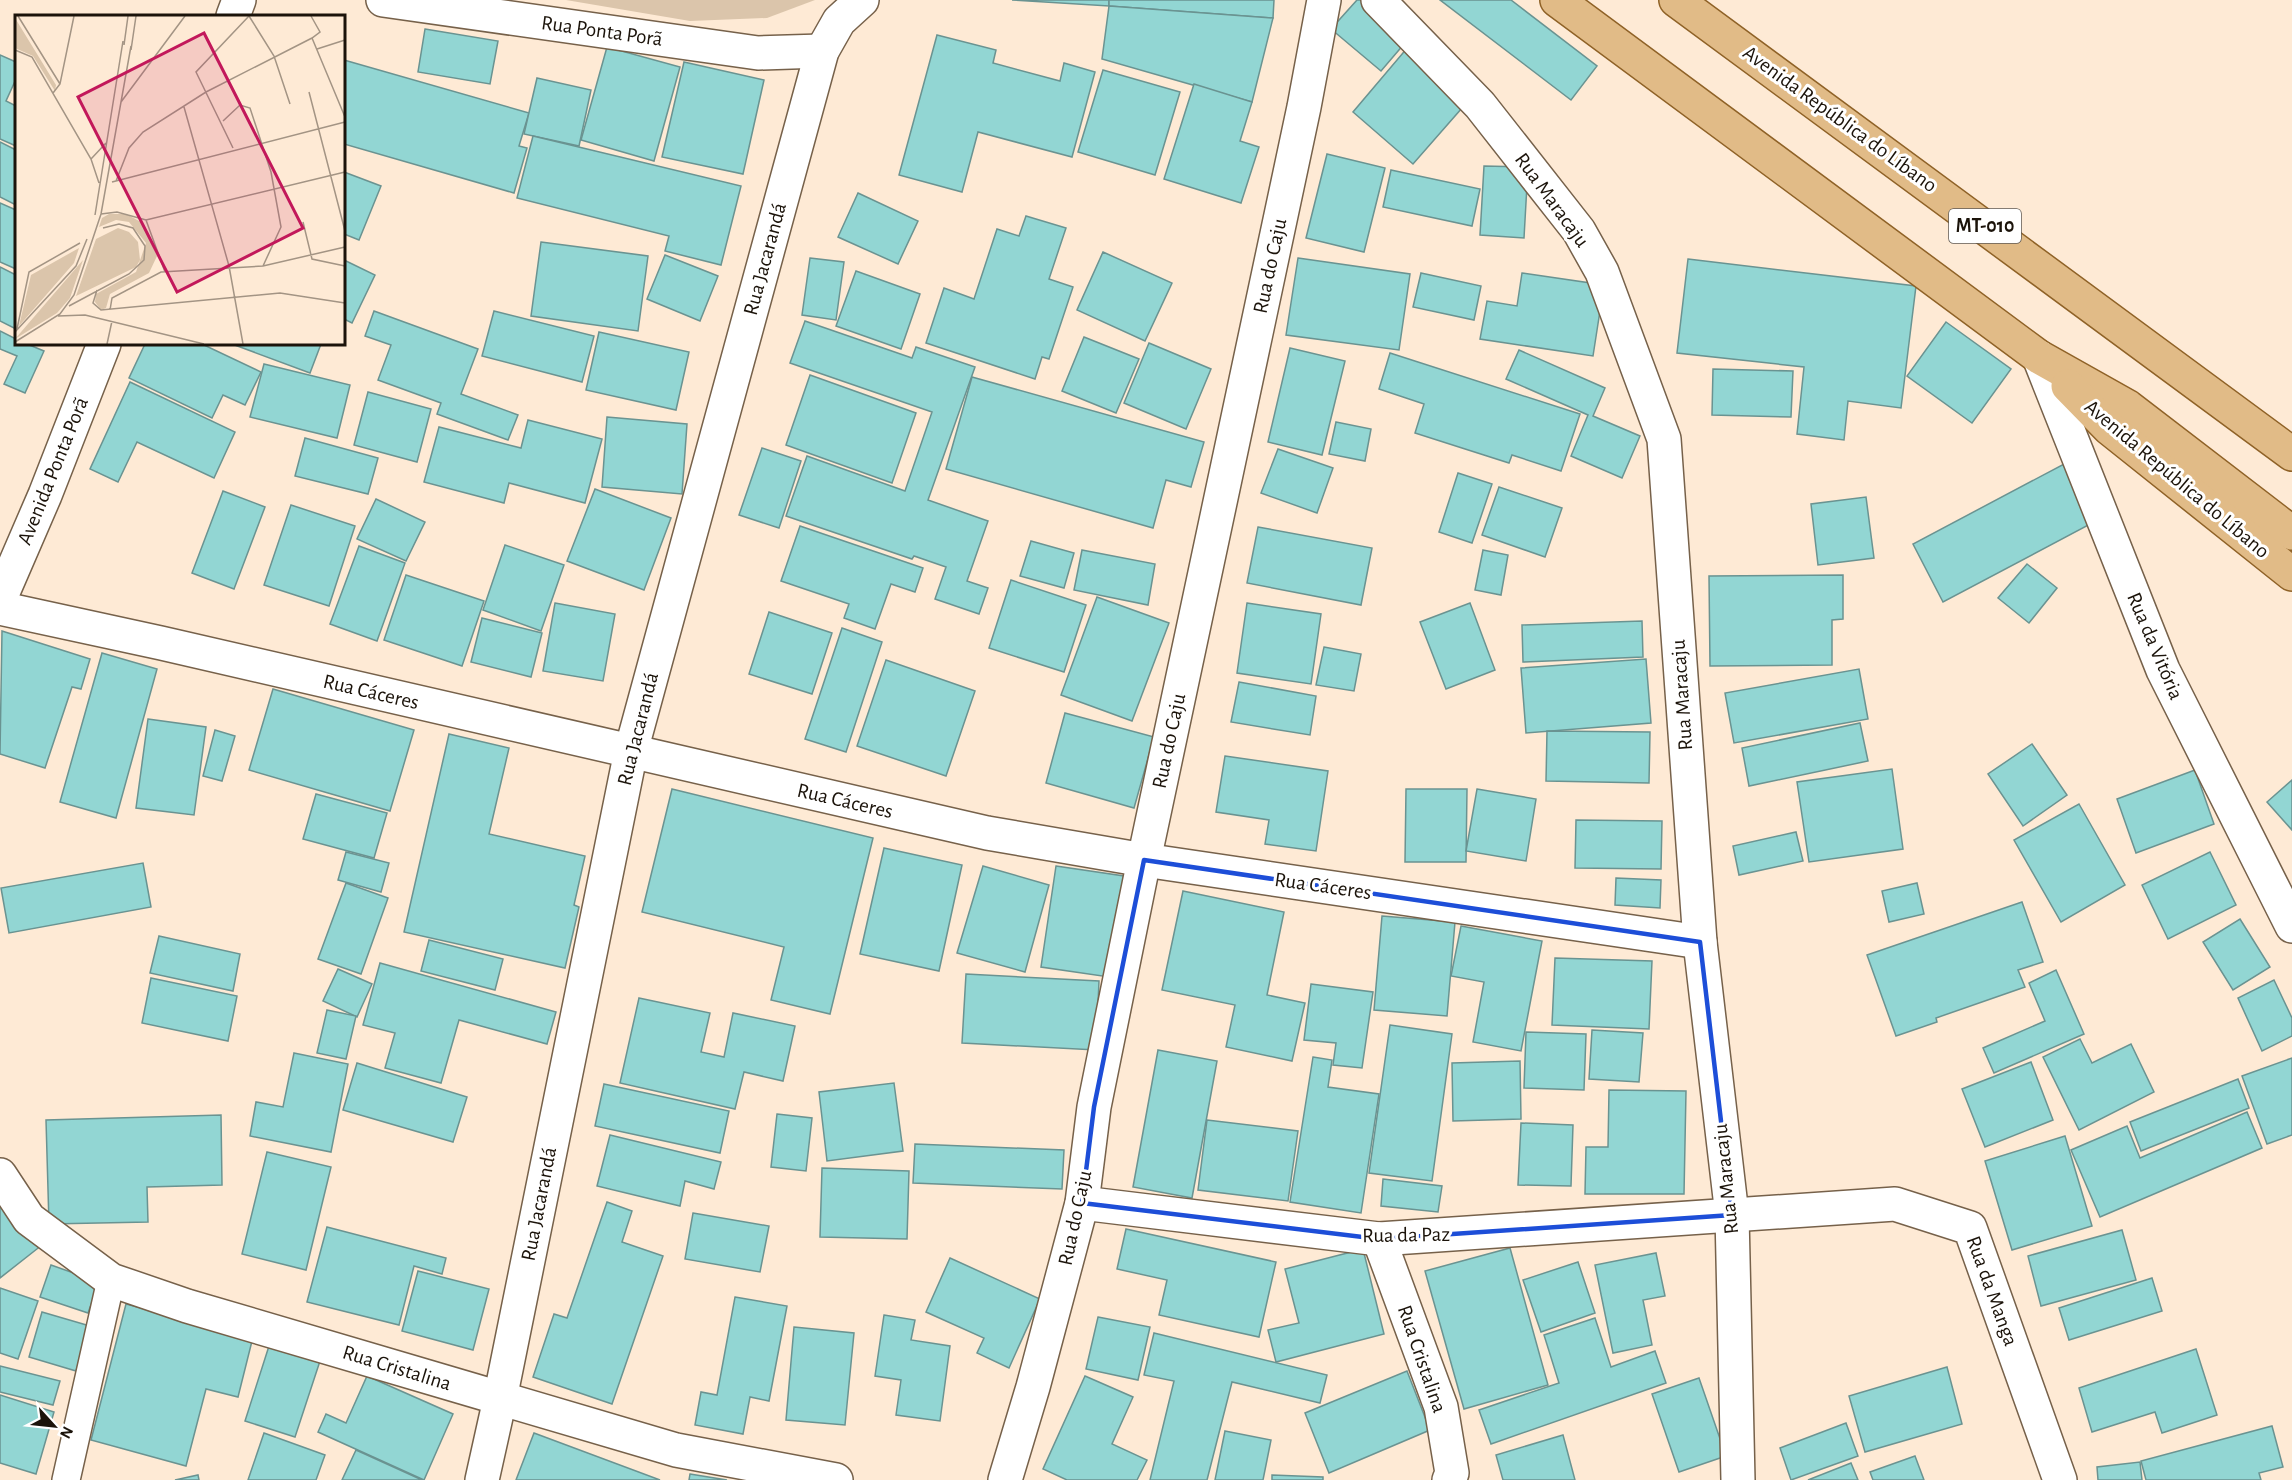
<svg xmlns="http://www.w3.org/2000/svg" width="2292" height="1480" viewBox="0 0 2292 1480" font-family="'Alegreya Sans',sans-serif">
<style>
.green{fill:#dbc5ab}
.building{fill:#92d6d3;stroke:#6a9391;stroke-width:1.5}
.lines{fill:none;stroke-linecap:round;stroke-linejoin:round}
.service-casing{stroke:#76614a;stroke-width:30}
.minor-casing{stroke:#76614a;stroke-width:36}
.primary-casing{stroke:#8f6227;stroke-width:36}
.service{stroke:#fff;stroke-width:27}
.minor{stroke:#fff;stroke-width:33}
.primary{stroke:#e1bb87;stroke-width:33}
.marked{fill:none;stroke:#1d4ed8;stroke-width:4.5;stroke-linejoin:round}
.labels{text-anchor:middle;dominant-baseline:central;stroke-width:6;stroke-linejoin:round;paint-order:stroke}
.shield{fill:#fff;stroke:#5f5a54;stroke-width:1.5}
.shield-label{font-size:20px;font-weight:bold;fill:#1b130a}
.street-label{font-size:21px;fill:#1b130a;stroke:#fff}
.inset-road{fill:none;stroke:#a39484;stroke-width:1.5}
.view{fill:#c2185b;fill-opacity:0.15;stroke:#c2185b;stroke-width:3}
.inset-edge{fill:none;stroke:#1b130a;stroke-width:3}
</style>
<rect width="100%" height="100%" fill="#feead5"/>
<polygon class="green" points="566,0 815,0 767,18 690,21"/>
<g class="building">
<polygon points="1012,0 1109,0 1109,6"/>
<polygon points="1109,0 1274,0 1273,18 1109,6"/>
<polygon points="1357,0 1367,0 1410,37 1381,71 1331,29"/>
<polygon points="1440,0 1511,0 1597,66 1571,100"/>
<polygon points="1109,6 1273,18 1252,102 1102,59"/>
<polygon points="425,29 498,41 490,84 418,72"/>
<polygon points="937,35 996,50 993,63 1060,81 1064,63 1095,72 1072,157 978,132 962,192 899,175"/>
<polygon points="607,47 680,67 654,161 581,140"/>
<polygon points="1408,47 1469,100 1413,164 1353,112"/>
<polygon points="0,55 16,62 16,79 6,101 16,106 16,146 0,139"/>
<polygon points="344,60 529,113 519,146 527,148 514,193 344,144"/>
<polygon points="684,62 764,80 743,174 662,157"/>
<polygon points="1103,70 1180,92 1155,175 1078,152"/>
<polygon points="537,78 591,90 579,146 524,134"/>
<polygon points="1194,84 1252,102 1240,141 1259,147 1241,203 1164,179"/>
<polygon points="533,136 741,186 721,265 665,251 669,236 517,198"/>
<polygon points="0,142 16,150 16,205 0,197"/>
<polygon points="1327,154 1385,168 1364,252 1306,238"/>
<polygon points="1484,166 1528,167 1524,238 1480,235"/>
<polygon points="1391,170 1480,189 1472,226 1383,207"/>
<polygon points="344,172 381,186 359,240 344,234"/>
<polygon points="858,193 918,221 898,264 838,237"/>
<polygon points="0,203 16,210 16,269 0,262"/>
<polygon points="1026,216 1066,228 1049,279 1073,287 1049,359 1042,357 1035,379 926,343 944,288 974,299 997,229 1019,236"/>
<polygon points="541,242 648,256 638,331 531,316"/>
<polygon points="1103,252 1172,283 1145,341 1077,310"/>
<polygon points="665,255 718,276 700,321 647,299"/>
<polygon points="810,258 844,262 836,320 802,315"/>
<polygon points="1298,258 1410,274 1399,350 1286,335"/>
<polygon points="1688,259 1916,286 1901,408 1848,401 1844,440 1797,434 1804,367 1677,353"/>
<polygon points="344,260 375,275 352,323 344,319"/>
<polygon points="0,267 16,275 16,329 0,321"/>
<polygon points="856,271 920,294 901,349 836,326"/>
<polygon points="1421,273 1481,286 1474,320 1413,307"/>
<polygon points="1522,273 1604,285 1593,356 1480,339 1487,301 1517,306"/>
<polygon points="374,311 478,349 461,394 518,415 508,440 437,414 441,403 378,380 391,345 365,336"/>
<polygon points="494,311 594,336 582,382 482,356"/>
<polygon points="805,321 912,358 916,347 975,367 928,500 988,521 967,581 988,588 979,614 935,599 946,567 914,556 912,559 786,516 807,456 905,491 932,412 790,363"/>
<polygon points="1946,322 2011,369 1972,423 1907,376"/>
<polygon points="0,331 16,339 16,344 27,344 44,351 25,393 4,384 17,356 0,349"/>
<polygon points="599,332 689,352 676,410 586,390"/>
<polygon points="1084,337 1139,359 1116,413 1062,391"/>
<polygon points="1149,343 1211,369 1186,429 1124,403"/>
<polygon points="145,344 202,344 261,372 245,405 223,395 212,418 129,378"/>
<polygon points="232,344 321,344 310,373"/>
<polygon points="1290,348 1345,361 1322,455 1268,442"/>
<polygon points="1519,350 1605,388 1593,416 1640,436 1622,478 1571,456 1588,415 1506,379"/>
<polygon points="1390,353 1580,414 1561,471 1512,455 1509,463 1415,433 1424,404 1379,389"/>
<polygon points="264,364 350,385 337,438 250,417"/>
<polygon points="1713,369 1793,371 1791,417 1712,415"/>
<polygon points="810,375 916,413 892,483 786,445"/>
<polygon points="972,377 1204,442 1191,487 1166,480 1153,528 946,469"/>
<polygon points="130,382 235,432 214,478 137,442 118,482 90,469"/>
<polygon points="368,392 431,409 417,462 354,445"/>
<polygon points="607,417 687,424 682,494 602,487"/>
<polygon points="528,420 602,439 585,503 509,483 504,503 424,482 439,427 521,448"/>
<polygon points="1336,422 1371,429 1365,461 1329,454"/>
<polygon points="305,438 378,458 368,494 295,476"/>
<polygon points="762,448 801,461 779,528 739,515"/>
<polygon points="1278,449 1333,468 1317,513 1261,493"/>
<polygon points="2066,463 2096,521 1943,602 1913,544"/>
<polygon points="1458,473 1492,484 1472,543 1439,532"/>
<polygon points="1499,487 1562,508 1545,557 1482,535"/>
<polygon points="595,489 671,518 644,590 567,561"/>
<polygon points="223,491 265,507 234,589 192,573"/>
<polygon points="1866,497 1874,558 1818,565 1811,504"/>
<polygon points="376,499 425,522 406,561 357,539"/>
<polygon points="291,505 355,526 329,606 264,585"/>
<polygon points="800,526 923,568 915,592 891,584 875,629 844,618 849,604 781,581"/>
<polygon points="1258,527 1372,548 1361,605 1247,583"/>
<polygon points="1031,541 1074,553 1064,588 1020,576"/>
<polygon points="505,545 564,565 541,631 483,610"/>
<polygon points="359,546 405,563 377,641 330,624"/>
<polygon points="1082,550 1155,564 1148,605 1074,590"/>
<polygon points="1483,550 1508,555 1501,595 1475,590"/>
<polygon points="2027,564 2057,588 2029,623 1998,598"/>
<polygon points="406,575 484,601 462,666 384,640"/>
<polygon points="1843,575 1843,619 1832,620 1832,665 1710,666 1709,576"/>
<polygon points="1011,580 1086,605 1064,672 989,648"/>
<polygon points="1097,597 1169,623 1132,721 1061,695"/>
<polygon points="555,603 615,614 603,681 543,671"/>
<polygon points="1247,603 1321,614 1311,684 1237,673"/>
<polygon points="1470,603 1495,670 1446,689 1420,622"/>
<polygon points="769,612 832,633 812,694 749,674"/>
<polygon points="482,618 542,633 531,677 471,662"/>
<polygon points="1642,621 1643,657 1523,662 1522,625"/>
<polygon points="842,628 882,642 846,752 805,739"/>
<polygon points="2,631 90,659 81,689 72,687 45,768 0,754"/>
<polygon points="1324,647 1361,654 1354,691 1316,685"/>
<polygon points="102,653 157,669 116,818 60,802"/>
<polygon points="1646,659 1651,723 1526,733 1521,668"/>
<polygon points="886,660 975,691 946,776 857,746"/>
<polygon points="1859,669 1868,719 1734,743 1725,693"/>
<polygon points="1239,682 1316,696 1310,735 1231,722"/>
<polygon points="273,689 414,730 390,811 249,770"/>
<polygon points="1065,713 1154,737 1134,808 1046,783"/>
<polygon points="148,719 206,727 194,815 136,808"/>
<polygon points="1860,723 1868,761 1749,786 1742,748"/>
<polygon points="215,730 235,736 222,781 203,776"/>
<polygon points="1547,731 1650,732 1649,783 1546,781"/>
<polygon points="449,734 509,748 489,834 585,856 574,905 579,907 565,968 404,932"/>
<polygon points="2032,744 2067,795 2023,826 1988,774"/>
<polygon points="1225,756 1328,771 1316,851 1265,844 1269,820 1216,812"/>
<polygon points="1892,769 1903,849 1809,862 1797,782"/>
<polygon points="2195,770 2214,824 2136,853 2117,799"/>
<polygon points="2292,780 2292,830 2267,802"/>
<polygon points="672,789 873,838 830,1014 771,1000 784,947 642,912"/>
<polygon points="1406,789 1467,789 1466,862 1405,862"/>
<polygon points="1477,789 1536,799 1526,861 1466,851"/>
<polygon points="316,794 387,813 374,858 303,839"/>
<polygon points="2079,804 2125,885 2061,922 2014,840"/>
<polygon points="1576,820 1662,821 1661,869 1575,868"/>
<polygon points="1796,832 1803,861 1739,875 1733,846"/>
<polygon points="884,848 962,865 939,971 860,954"/>
<polygon points="346,852 389,863 381,892 338,880"/>
<polygon points="2210,852 2236,905 2168,939 2142,885"/>
<polygon points="143,863 151,907 9,933 1,888"/>
<polygon points="983,866 1049,885 1025,972 957,953"/>
<polygon points="1056,866 1124,876 1109,977 1041,967"/>
<polygon points="1616,878 1661,880 1660,908 1615,905"/>
<polygon points="346,883 388,898 361,974 318,959"/>
<polygon points="1917,883 1924,914 1889,922 1882,891"/>
<polygon points="1183,891 1284,912 1267,995 1305,1003 1292,1061 1226,1047 1235,1005 1162,990"/>
<polygon points="2022,902 2043,962 2018,970 2025,987 1936,1018 1937,1022 1896,1036 1867,955"/>
<polygon points="1382,916 1455,922 1447,1016 1374,1010"/>
<polygon points="2240,919 2270,967 2233,990 2203,942"/>
<polygon points="1461,926 1542,941 1521,1051 1473,1042 1484,982 1451,976"/>
<polygon points="159,936 240,954 233,991 150,973"/>
<polygon points="429,940 503,959 495,990 421,971"/>
<polygon points="1555,958 1652,961 1649,1029 1552,1025"/>
<polygon points="380,963 556,1012 547,1044 459,1020 441,1083 385,1068 395,1033 363,1025"/>
<polygon points="338,969 372,984 357,1017 323,1001"/>
<polygon points="2056,970 2084,1034 1994,1073 1983,1048 2045,1021 2029,983"/>
<polygon points="966,974 1099,981 1096,1050 962,1043"/>
<polygon points="151,978 237,996 228,1041 142,1023"/>
<polygon points="2274,980 2292,1018 2292,1036 2262,1051 2238,998"/>
<polygon points="1311,984 1373,992 1362,1068 1333,1065 1336,1043 1304,1040"/>
<polygon points="639,998 710,1013 701,1052 724,1057 733,1013 795,1026 783,1081 744,1072 735,1109 620,1083"/>
<polygon points="327,1010 356,1016 346,1059 317,1053"/>
<polygon points="1390,1025 1452,1034 1432,1181 1369,1173"/>
<polygon points="1592,1030 1643,1033 1639,1082 1589,1079"/>
<polygon points="1526,1032 1586,1034 1584,1090 1524,1088"/>
<polygon points="2080,1039 2092,1063 2131,1044 2154,1092 2079,1130 2043,1057"/>
<polygon points="1158,1050 1217,1061 1192,1198 1133,1187"/>
<polygon points="294,1053 348,1064 331,1152 250,1136 256,1102 283,1107"/>
<polygon points="1313,1057 1332,1060 1328,1087 1379,1094 1361,1213 1290,1202"/>
<polygon points="2292,1058 2292,1135 2267,1144 2242,1076"/>
<polygon points="1520,1061 1521,1119 1453,1121 1452,1063"/>
<polygon points="2031,1062 2053,1120 1985,1147 1962,1089"/>
<polygon points="357,1063 467,1097 453,1142 343,1110"/>
<polygon points="2238,1079 2249,1108 2141,1151 2130,1122"/>
<polygon points="894,1083 903,1151 827,1161 819,1092"/>
<polygon points="604,1084 729,1111 720,1153 595,1126"/>
<polygon points="1609,1090 1686,1091 1684,1194 1585,1194 1586,1147 1608,1147"/>
<polygon points="2247,1112 2262,1148 2100,1217 2071,1150 2127,1126 2140,1158"/>
<polygon points="777,1114 812,1118 806,1171 771,1167"/>
<polygon points="221,1115 222,1185 147,1187 148,1222 49,1224 46,1120"/>
<polygon points="1207,1120 1298,1131 1288,1201 1198,1190"/>
<polygon points="1521,1123 1573,1125 1571,1186 1518,1185"/>
<polygon points="610,1135 721,1162 714,1189 685,1181 680,1206 597,1186"/>
<polygon points="2065,1136 2092,1226 2012,1250 1985,1161"/>
<polygon points="915,1144 1064,1150 1062,1189 913,1183"/>
<polygon points="267,1152 331,1167 306,1270 242,1254"/>
<polygon points="822,1168 909,1171 907,1239 820,1237"/>
<polygon points="1383,1179 1442,1186 1438,1212 1381,1206"/>
<polygon points="0,1192 42,1245 0,1278"/>
<polygon points="607,1202 632,1211 622,1242 663,1256 612,1404 533,1377 554,1314 567,1318"/>
<polygon points="693,1213 769,1226 760,1272 685,1259"/>
<polygon points="327,1227 446,1258 442,1274 414,1266 399,1325 307,1302"/>
<polygon points="1126,1229 1276,1262 1259,1337 1159,1315 1167,1280 1117,1269"/>
<polygon points="2122,1230 2136,1280 2041,1306 2028,1256"/>
<polygon points="1510,1248 1548,1385 1464,1409 1425,1271"/>
<polygon points="1363,1249 1384,1334 1276,1362 1268,1330 1299,1323 1285,1269"/>
<polygon points="1656,1253 1665,1296 1643,1300 1652,1345 1613,1353 1595,1265"/>
<polygon points="950,1258 1040,1299 1009,1368 977,1353 984,1338 926,1312"/>
<polygon points="1578,1262 1595,1313 1541,1332 1523,1280"/>
<polygon points="51,1265 99,1282 88,1313 40,1297"/>
<polygon points="418,1271 489,1289 473,1350 402,1331"/>
<polygon points="2152,1278 2162,1311 2069,1340 2059,1308"/>
<polygon points="0,1288 38,1301 18,1359 0,1353"/>
<polygon points="735,1297 787,1306 769,1401 750,1397 743,1434 695,1425 701,1392 717,1395"/>
<polygon points="126,1304 253,1337 238,1397 206,1389 186,1466 91,1440"/>
<polygon points="42,1312 90,1326 76,1371 29,1357"/>
<polygon points="884,1315 915,1320 911,1340 950,1346 940,1421 896,1415 901,1380 875,1376"/>
<polygon points="1098,1317 1150,1327 1138,1380 1086,1369"/>
<polygon points="1595,1318 1611,1367 1655,1351 1666,1383 1491,1444 1479,1410 1559,1383 1544,1335"/>
<polygon points="794,1327 854,1333 845,1425 786,1420"/>
<polygon points="1154,1333 1327,1375 1320,1403 1232,1382 1207,1480 1150,1480 1174,1381 1144,1375"/>
<polygon points="269,1346 320,1361 295,1437 245,1421"/>
<polygon points="2196,1349 2217,1415 2162,1433 2155,1412 2092,1432 2079,1388"/>
<polygon points="0,1366 60,1381 53,1405 0,1392"/>
<polygon points="1947,1367 1962,1424 1865,1452 1849,1396"/>
<polygon points="1407,1371 1430,1430 1329,1473 1305,1413"/>
<polygon points="367,1376 453,1414 424,1480 318,1432 326,1414 346,1423"/>
<polygon points="1085,1376 1133,1397 1112,1444 1147,1460 1137,1480 1067,1480 1043,1469"/>
<polygon points="1699,1378 1726,1456 1679,1472 1652,1394"/>
<polygon points="0,1395 54,1412 36,1474 0,1463"/>
<polygon points="1846,1423 1858,1456 1791,1480 1780,1448"/>
<polygon points="2272,1426 2283,1467 2259,1473 2261,1480 2146,1480 2141,1461"/>
<polygon points="1225,1431 1271,1440 1263,1480 1215,1480"/>
<polygon points="264,1433 325,1455 316,1480 248,1480"/>
<polygon points="534,1433 660,1480 516,1480"/>
<polygon points="1563,1435 1575,1480 1503,1480 1496,1455"/>
<polygon points="356,1450 422,1480 342,1480"/>
<polygon points="1915,1456 1924,1480 1873,1480 1870,1472"/>
<polygon points="2140,1462 2142,1480 2098,1480 2097,1467"/>
<polygon points="1851,1463 1858,1480 1808,1480"/>
<polygon points="690,1474 727,1480 689,1480"/>
<polygon points="198,1475 199,1480 175,1480"/>
<polygon points="1272,1475 1323,1477 1323,1480 1272,1480"/>
</g>
<g class="lines">
<defs>
<polyline id="service" points="66,1480 111,1280"/>
<g id="minor">
<polyline points="383,0 758,53 822,51"/>
<polyline points="1378,0 1480,105 1579,231 1602,272 1664,439 1700,942 1732,1215 1738,1480"/>
<polyline points="233,16 239,0"/>
<polyline points="2039,357 2163,670 2292,926"/>
<polyline points="0,599 45,495 104,344"/>
<polyline points="0,608 161,643 987,833 1144,860 1700,942"/>
<polyline points="0,1175 29,1219 111,1280 187,1306 676,1450 836,1480"/>
<polyline points="1082,1203 1379,1239 1895,1204 1970,1228 2060,1480"/>
<polyline points="1379,1239 1441,1407 1452,1473 1449,1480"/>
<polyline points="482,1480 500,1399 631,751 822,51 839,21 862,0"/>
<polyline points="1005,1480 1033,1387 1082,1203 1094,1107 1144,860 1304,107 1324,0"/>
</g>
<g id="primary">
<polyline points="1557,0 2039,357 2128,407 2292,533"/>
<polyline points="1676,0 2292,454"/>
<polyline points="2068,386 2109,428 2292,574"/>
</g>
</defs>
<use href="#service" class="service-casing"/>
<use href="#minor" class="minor-casing"/>
<use href="#primary" class="primary-casing"/>
<use href="#service" class="service"/>
<use href="#minor" class="minor"/>
<use href="#primary" class="primary"/>
</g>
<path class="marked" d="M 1144,860 L 1700,942 L 1732,1215 L 1379,1239 L 1082,1203 L 1094,1107 Z"/>
<g class="labels">
<rect class="shield" x="1949" y="209" width="72" height="34" rx="4.5"/>
<g class="shield-label">
<text x="1985" y="226">MT-010</text>
</g>
<g class="street-label">
<text transform="translate(602 31) rotate(8)">Rua Ponta Porã</text>
<text transform="translate(1840 119) rotate(36)">Avenida República do Líbano</text>
<text transform="translate(1552 200) rotate(54)">Rua Maracaju</text>
<text transform="translate(765 259) rotate(-75)">Rua Jacarandá</text>
<text transform="translate(1270 266) rotate(-78)">Rua do Caju</text>
<text transform="translate(53 471) rotate(-68)">Avenida Ponta Porã</text>
<text transform="translate(2177 479) rotate(40)">Avenida República do Líbano</text>
<text transform="translate(2155 646) rotate(67)">Rua da Vitória</text>
<text transform="translate(371 692) rotate(13)">Rua Cáceres</text>
<text transform="translate(1682 695) rotate(-94)">Rua Maracaju</text>
<text transform="translate(638 729) rotate(-76)">Rua Jacarandá</text>
<text transform="translate(1169 741) rotate(-78)">Rua do Caju</text>
<text transform="translate(845 801) rotate(13)">Rua Cáceres</text>
<text transform="translate(1323 886) rotate(8)">Rua Cáceres</text>
<text transform="translate(1726 1179) rotate(-96)">Rua Maracaju</text>
<text transform="translate(539 1204) rotate(-79)">Rua Jacarandá</text>
<text transform="translate(1075 1218) rotate(-78)">Rua do Caju</text>
<text transform="translate(1406 1235) rotate(-1)">Rua da Paz</text>
<text transform="translate(1992 1291) rotate(70)">Rua da Manga</text>
<text transform="translate(1422 1359) rotate(71)">Rua Cristalina</text>
<text transform="translate(397 1368) rotate(17)">Rua Cristalina</text>
</g>
</g>
<g transform="translate(15 15)">
<rect width="330" height="330" fill="#feead5"/>
<path d="M 0,3 L 41,70 L 40,76 L 18,41 L 0,33 ZM 94,199 L 111,199 L 126,207 L 142,241 L 134,258 L 95,279 L 91,293 L 86,295 L 80,287 L 81,279 L 121,257 L 131,228 L 114,207 L 101,205 L 84,212 L 87,203 ZM 103,213 L 114,217 L 123,227 L 125,245 L 121,252 L 61,281 L 81,224 ZM 64,233 L 59,248 L 4,311 L 16,260 ZM 68,245 L 55,283 L 42,298 L 0,324 Z" fill="#dbc5ab"/>
<path class="inset-road" d="M 3,1 L 45,69M 234,1 L 259,41 L 275,89M 297,23 L 330,102M 109,30 L 113,1M 302,34 L 330,25M 0,35 L 17,42 L 76,144 L 84,168M 116,35 L 121,1M 294,77 L 330,216M 38,78 L 45,69 L 59,1M 106,87 L 170,1M 169,92 L 214,251 L 228,329M 208,106 L 225,90 L 235,93 L 256,157 L 266,212 L 248,251M 218,133 L 181,57 L 234,1M 76,144 L 91,128M 101,166 L 114,133 L 128,117 L 191,77 L 297,23 L 305,17 L 296,1M 97,167 L 330,107M 86,199 L 102,197 L 131,205 L 330,157M 80,200 L 108,26M 131,205 L 150,257M 288,207 L 297,244 L 330,251M 82,275 L 78,288 L 86,295 L 265,278 L 330,288M 54,291 L 114,259 L 129,245 L 130,231 L 118,213 L 104,209 L 88,213M 95,295 L 97,283 L 146,257 L 248,251 L 330,232M 43,301 L 70,300 L 189,329M 2,314 L 14,257 L 65,228M 0,317 L 61,251 L 72,224M 0,327 L 45,299 L 59,280 L 86,199 L 116,31M 92,329 L 97,306"/>
<path class="view" d="M 189,18 L 288,213 L 162,277 L 63,82 Z"/>
<rect width="330" height="330" class="inset-edge"/>
</g>
<g transform="translate(54 1426) rotate(117)" stroke="#ffffff" stroke-width="4.5" paint-order="stroke">
<path d="M0-4.5L10 22L0 15L-10 22Z" fill="#1b130a"/>
<text y="-9" font-size="16" font-weight="bold" text-anchor="middle" fill="#1b130a">N</text>
</g>
</svg>
